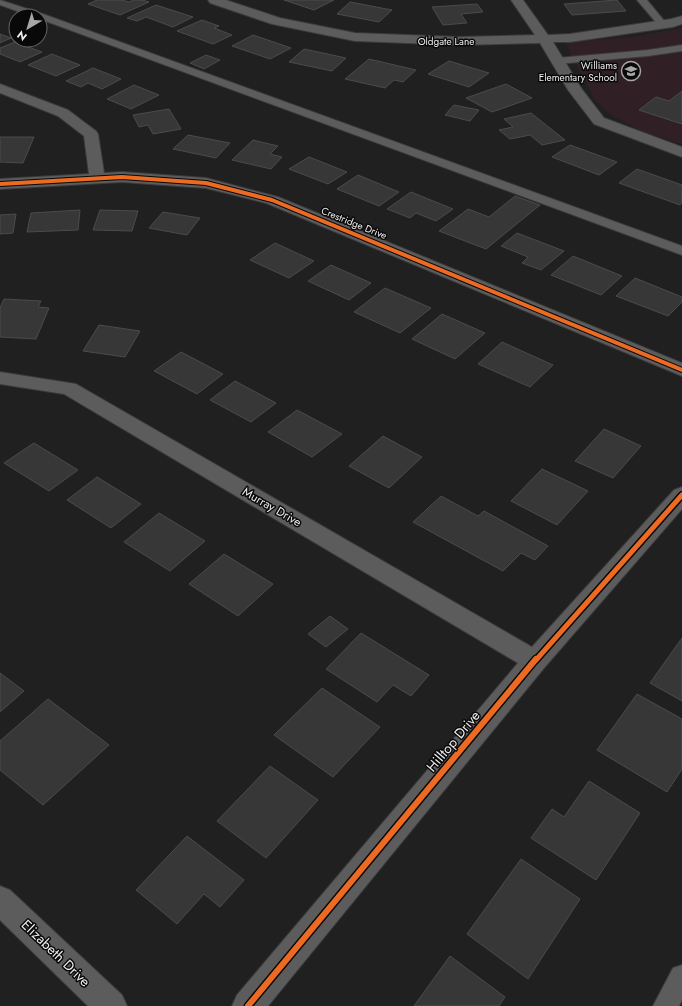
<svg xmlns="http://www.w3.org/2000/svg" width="682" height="1006" viewBox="0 0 682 1006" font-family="Jost,sans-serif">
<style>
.education{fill:#302025}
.building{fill:#373738;stroke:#4c4b4c}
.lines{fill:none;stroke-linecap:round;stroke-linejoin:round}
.lane-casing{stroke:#3b3b3c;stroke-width:2}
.street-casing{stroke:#3b3b3c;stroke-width:2}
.lane{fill:#5c5c5d;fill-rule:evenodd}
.street{fill:#5c5c5d;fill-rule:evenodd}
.cycleway-far2-casing{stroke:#09090a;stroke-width:6}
.cycleway-far1-casing{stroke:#09090a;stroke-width:8}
.cycleway-casing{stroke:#09090a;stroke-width:9}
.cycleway-far2{stroke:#ed6a23;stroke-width:4}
.cycleway-far1{stroke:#ed6a23;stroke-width:5}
.cycleway{stroke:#ed6a23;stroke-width:6}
.labels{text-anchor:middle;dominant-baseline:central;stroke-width:3;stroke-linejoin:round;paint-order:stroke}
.far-street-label{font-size:10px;fill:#efeef0;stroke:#09090a}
.far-poi-label{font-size:10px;fill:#efeef0;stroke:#09090a;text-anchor:end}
.street-label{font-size:12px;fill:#efeef0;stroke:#09090a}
.near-street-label{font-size:14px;fill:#efeef0;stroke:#09090a}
</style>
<rect width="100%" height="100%" fill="#202021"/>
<polygon class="education" points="682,28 682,144 643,132 611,115 595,100 565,42 634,37"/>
<g class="building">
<polygon points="97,0 122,0 129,2 134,0 142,0 149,2 120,15 88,4"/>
<polygon points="284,0 334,0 314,10"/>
<polygon points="617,0 626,11 572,15 564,4"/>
<polygon points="350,2 392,10 379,22 337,14"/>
<polygon points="477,4 483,12 461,14 467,23 443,25 432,7"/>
<polygon points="156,5 193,17 173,27 146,17 137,21 127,18"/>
<polygon points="202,20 219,26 214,28 232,35 213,44 177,31"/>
<polygon points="0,34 11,38 0,43"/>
<polygon points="253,35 291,48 270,59 232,46"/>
<polygon points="15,42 42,52 20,62 0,54 0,48"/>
<polygon points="304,49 346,58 332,71 289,62"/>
<polygon points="52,54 80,65 56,76 28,65"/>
<polygon points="206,55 220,60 204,69 190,63"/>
<polygon points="369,59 416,70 403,82 394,80 385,88 345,79"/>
<polygon points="449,61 489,73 469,87 428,74"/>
<polygon points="93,68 121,79 102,89 88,83 81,87 66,81"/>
<polygon points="506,84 532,98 492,112 466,98"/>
<polygon points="134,85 159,95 131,109 107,99"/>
<polygon points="682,91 682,124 639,110 656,97 669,101"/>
<polygon points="454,105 479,110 470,121 445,115"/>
<polygon points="169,109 181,129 153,134 148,125 139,127 133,115"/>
<polygon points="531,113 565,140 542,145 530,135 510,139 499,130 513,127 504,119"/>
<polygon points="188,135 230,143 216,158 173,149"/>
<polygon points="0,137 34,137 23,163 0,162"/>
<polygon points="253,140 278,146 270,154 282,157 271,169 232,160"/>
<polygon points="570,145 617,162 599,175 552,157"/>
<polygon points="309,157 347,172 328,184 289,169"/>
<polygon points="637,169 682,185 682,202 680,205 619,183"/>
<polygon points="358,175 399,192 379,206 337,189"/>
<polygon points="411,192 453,209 436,221 416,213 410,218 387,209"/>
<polygon points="515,196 540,205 486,249 439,231 468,209 489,217"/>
<polygon points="80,210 78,230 27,232 31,213"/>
<polygon points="100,210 138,211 132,231 93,230"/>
<polygon points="163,212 200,218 187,235 149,228"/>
<polygon points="16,214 13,233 0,234 0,215"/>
<polygon points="517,233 564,251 541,270 522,263 528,257 501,246"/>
<polygon points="275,243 314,261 289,278 250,260"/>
<polygon points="573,256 622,276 601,295 551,275"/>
<polygon points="331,265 371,283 349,300 308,281"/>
<polygon points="635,278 682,297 682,302 668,316 616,296"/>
<polygon points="385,288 431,308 400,333 354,312"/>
<polygon points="4,299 41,301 38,307 49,308 36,339 0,337 0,308"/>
<polygon points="442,314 485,333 455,359 412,339"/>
<polygon points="99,325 140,331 125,357 83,351"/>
<polygon points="502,342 553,365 530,387 478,364"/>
<polygon points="181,352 223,374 197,394 154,371"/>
<polygon points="235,381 276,403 251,422 210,400"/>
<polygon points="297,410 342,434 312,457 268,432"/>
<polygon points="604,429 641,446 613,478 575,461"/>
<polygon points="383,436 422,457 389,488 349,466"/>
<polygon points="34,443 78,470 49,491 4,463"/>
<polygon points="542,469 588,491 557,525 511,501"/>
<polygon points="97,477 141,504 111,528 67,500"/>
<polygon points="441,496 478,516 484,511 548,546 535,560 521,553 503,571 413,522"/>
<polygon points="159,513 205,541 170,571 124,542"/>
<polygon points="224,554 273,584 238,616 189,584"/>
<polygon points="330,616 348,629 326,647 308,634"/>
<polygon points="361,633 429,675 411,696 393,685 377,702 326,669"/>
<polygon points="682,638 682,701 650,683"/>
<polygon points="0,673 24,691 0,712"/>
<polygon points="322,688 380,727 333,777 274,735"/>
<polygon points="637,694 682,719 682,769 667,792 597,750"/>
<polygon points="48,699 109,745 43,805 0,770 0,741"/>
<polygon points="270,766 318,800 266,858 217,821"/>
<polygon points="589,781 640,813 596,880 531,838 552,809 564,817"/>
<polygon points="187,836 244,880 220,907 204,894 177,924 136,890"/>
<polygon points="521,859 580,899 528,979 467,934"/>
<polygon points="450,956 505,997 499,1006 414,1006"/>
</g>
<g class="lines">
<defs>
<g id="lane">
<polygon points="0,0 43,14 682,246 682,255 40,19 40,16 31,16 0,5"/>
<polygon points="637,0 647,0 666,23 668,25 666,27 660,27"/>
<polygon points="682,45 682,51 648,56 557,64 552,61 557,58 648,50"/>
<polygon points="682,965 682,1000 679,1006 653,1006 673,968"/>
</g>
<g id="street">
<polygon points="208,0 226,0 280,18 355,33 459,37 535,35 511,0 523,0 548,35 570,34 671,19 682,16 682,24 673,27 570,42 553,42 581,88 604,118 682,147 682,157 594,124 568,90 540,43 459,45 355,41 272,24 210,3"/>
<polygon points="0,84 68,110 96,131 98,134 104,173 122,172 206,178 278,197 682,363 682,376 266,203 206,188 122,182 0,189 0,179 89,174 84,136 58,116 0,93"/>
<polygon points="0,372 76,384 532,647 674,490 682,487 682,509 544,668 268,1006 232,1006 237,995 518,663 64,394 0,384"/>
<polygon points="0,886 10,890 122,995 127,1006 88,1006 0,920"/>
</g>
</defs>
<use href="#lane" class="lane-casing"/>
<use href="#street" class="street-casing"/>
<use href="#lane" class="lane"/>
<use href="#street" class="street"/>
<defs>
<polyline id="cycleway-far2" points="0,184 122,177 206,183 272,200 682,370"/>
<polyline id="cycleway-far1" points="536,660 682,495"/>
<polyline id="cycleway" points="248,1006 536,659"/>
</defs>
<use href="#cycleway-far2" class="cycleway-far2-casing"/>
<use href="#cycleway-far1" class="cycleway-far1-casing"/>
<use href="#cycleway" class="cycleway-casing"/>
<use href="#cycleway-far2" class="cycleway-far2"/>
<use href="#cycleway-far1" class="cycleway-far1"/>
<use href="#cycleway" class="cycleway"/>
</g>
<defs>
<symbol id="school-ring" viewBox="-11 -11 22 22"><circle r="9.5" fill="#09090a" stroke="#a7a6a8" stroke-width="1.5"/><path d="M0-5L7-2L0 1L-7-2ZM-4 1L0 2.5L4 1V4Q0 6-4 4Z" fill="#a7a6a8"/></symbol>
</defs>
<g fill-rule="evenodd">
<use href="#school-ring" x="620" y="60" width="22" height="22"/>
</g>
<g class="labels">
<g class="far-street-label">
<text x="446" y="41">Oldgate Lane</text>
<text transform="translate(354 223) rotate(22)">Crestridge Drive</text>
</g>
<g class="far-poi-label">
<text x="617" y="65">Williams<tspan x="617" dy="12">Elementary School</tspan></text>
</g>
<g class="street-label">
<text transform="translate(272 507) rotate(30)">Murray Drive</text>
</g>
<g class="near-street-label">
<text transform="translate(453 741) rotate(-50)">Hilltop Drive</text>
<text transform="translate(56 953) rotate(44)">Elizabeth Drive</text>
</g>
</g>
<g transform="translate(28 28) rotate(218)"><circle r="19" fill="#09090a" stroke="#656566"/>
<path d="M0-3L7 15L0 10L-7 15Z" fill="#a7a6a8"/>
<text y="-6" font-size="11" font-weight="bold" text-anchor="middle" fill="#efeef0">N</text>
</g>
</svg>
